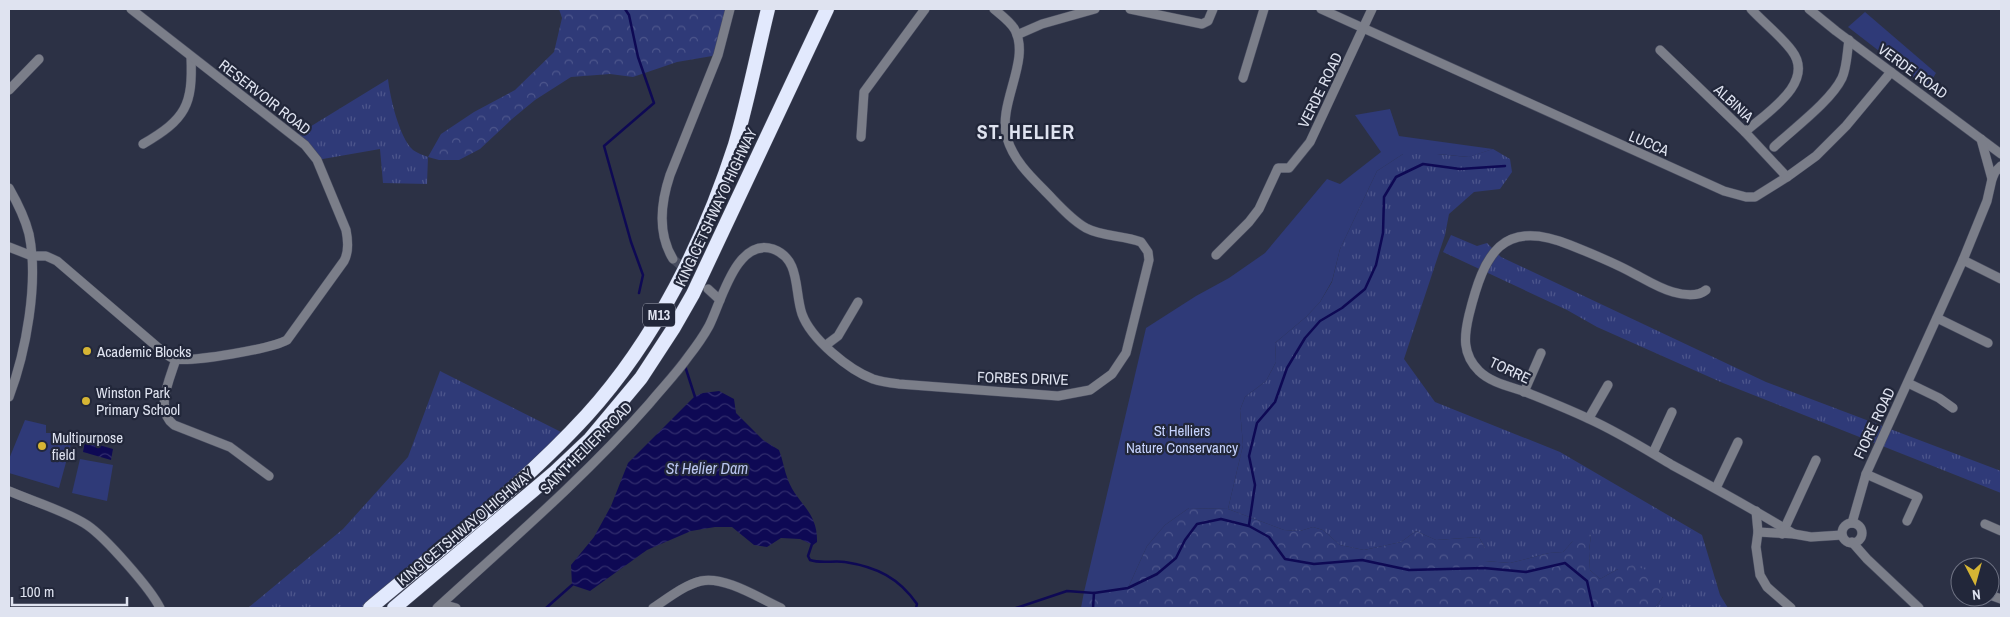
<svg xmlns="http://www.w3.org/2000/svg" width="2010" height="617" viewBox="0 0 2010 617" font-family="'Archivo Narrow',sans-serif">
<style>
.grass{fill:url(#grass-tufts)}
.forest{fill:url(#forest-crowns)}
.park{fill:#2f3a78}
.water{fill:url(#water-waves)}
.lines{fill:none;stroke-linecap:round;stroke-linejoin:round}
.stream{stroke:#0e0954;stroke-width:2.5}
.minor-tunnel{stroke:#474c5f;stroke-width:9;stroke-dasharray:9 4.5;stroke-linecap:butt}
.minor-casing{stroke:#494d60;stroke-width:10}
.highway-casing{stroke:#494d60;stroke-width:15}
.minor{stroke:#7b7e89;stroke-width:9}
.highway{stroke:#e2e9fd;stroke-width:14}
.poi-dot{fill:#d6b534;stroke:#22273a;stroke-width:2}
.labels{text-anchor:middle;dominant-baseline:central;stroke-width:4.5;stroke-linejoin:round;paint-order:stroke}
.shield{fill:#22273a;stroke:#a6abb9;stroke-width:1}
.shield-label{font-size:14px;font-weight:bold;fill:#dfe3f0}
.street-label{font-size:15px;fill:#dfe3f0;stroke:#22273a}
.poi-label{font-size:15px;fill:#dfe3f0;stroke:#22273a;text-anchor:start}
.park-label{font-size:15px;fill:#c6d3fe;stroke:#22273a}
.water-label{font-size:16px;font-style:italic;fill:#b8c4ef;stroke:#22273a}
.district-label{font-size:20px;font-weight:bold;letter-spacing:1px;fill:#dfe3f0;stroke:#22273a}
</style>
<defs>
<pattern id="grass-tufts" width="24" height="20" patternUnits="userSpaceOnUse" patternTransform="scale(1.25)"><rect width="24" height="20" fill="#2f3a78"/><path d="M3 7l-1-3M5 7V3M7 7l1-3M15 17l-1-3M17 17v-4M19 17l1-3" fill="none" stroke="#4d568c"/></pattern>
<pattern id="forest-crowns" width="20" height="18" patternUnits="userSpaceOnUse" patternTransform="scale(1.25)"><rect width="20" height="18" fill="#2f3a78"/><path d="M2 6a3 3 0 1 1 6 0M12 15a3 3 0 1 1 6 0" fill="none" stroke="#4d568c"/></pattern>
<pattern id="water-waves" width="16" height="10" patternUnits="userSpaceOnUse" patternTransform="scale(1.25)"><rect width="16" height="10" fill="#0e0954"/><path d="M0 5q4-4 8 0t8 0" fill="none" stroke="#312d6d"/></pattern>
</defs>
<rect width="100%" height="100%" fill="#2c3145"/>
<g class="grass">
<path d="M 388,79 C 390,97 399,137 413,150 C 417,153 423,155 428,157 L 427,184 L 383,183 L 380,149 L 317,160 L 295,136 Z"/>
<polygon points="1493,149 1510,159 1512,172 1500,189 1474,192 1449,214 1445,235 1404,359 1435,402 1560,452 1702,535 1720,595 1728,608 1655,608 1663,597 1618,569 1600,579 1590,570 1589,551 1591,535 1572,542 1563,552 1549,553 1510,563 1485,561 1485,548 1479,537 1436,540 1416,531 1401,542 1364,550 1340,545 1323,530 1313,527 1300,531 1284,530 1228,509 1243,445 1240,410 1245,397 1266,381 1276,362 1275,343 1306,317 1320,302 1332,282 1340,249 1377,171 1403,154 1437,154 1468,157"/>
<polygon points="1451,235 1477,246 1487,243 1501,257 1766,382 2001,471 2001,493 1723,383 1597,327 1567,310 1443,252"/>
<polygon points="440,371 567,435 370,608 248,608 343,529 408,457"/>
</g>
<g class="forest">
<polygon points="559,9 730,9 718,55 677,62 633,77 610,74 571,77 535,100 512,119 480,149 459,160 439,160 428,157 441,134 474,112 515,90 554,52 562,18"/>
<polygon points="1189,508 1228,509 1284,530 1300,531 1313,527 1323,530 1340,545 1364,550 1401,542 1416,531 1436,540 1479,537 1485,548 1485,561 1510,563 1549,553 1563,552 1572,542 1584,533 1591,535 1589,551 1590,570 1600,579 1618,569 1633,565 1657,574 1663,597 1655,608 1081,608 1084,592 1094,593 1128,588 1147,546 1165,525"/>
</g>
<g class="park">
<polygon points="1865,12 1936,73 1927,88 1848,27"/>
<polygon points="1390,109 1399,136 1493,149 1469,157 1437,154 1403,154 1377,171 1340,249 1332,281 1320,302 1306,317 1275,343 1276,362 1266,381 1245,397 1240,410 1243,445 1228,509 1189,508 1165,525 1147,546 1128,588 1094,593 1084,592 1146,328 1196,296 1229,278 1265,253 1327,179 1340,184 1381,152 1355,115"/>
<polygon points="25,420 46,425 46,433 74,433 59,488 9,473 9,459"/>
<polygon points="80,459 113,465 107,501 72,493"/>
</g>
<g class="water">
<path d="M 719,391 L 734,399 L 736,413 L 763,440 L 779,450 C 783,460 784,470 788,480 C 797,504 818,511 817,542 L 813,545 L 800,539 L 781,538 L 767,547 L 754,545 L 732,527 L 715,527 L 691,531 L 647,550 L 590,591 L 572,585 L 571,565 L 594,537 L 611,506 L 628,463 L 695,396 L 703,393 Z"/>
<polygon points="85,441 113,449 111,460 83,452"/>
</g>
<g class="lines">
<g class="stream">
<polyline points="625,9 629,15 638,57 654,103 604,146 631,242 643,275 639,293"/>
<polyline points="685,366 695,397"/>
<polyline points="1249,525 1255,485 1249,456 1257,423 1275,402 1287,368 1305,338 1320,321 1342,308 1365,289 1376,265 1383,233 1384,197 1396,177 1423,164 1460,169 1505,166"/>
<path d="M 812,544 L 808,556 L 810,560 C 822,564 834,560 845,562 C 877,567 899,578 917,604 L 916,608"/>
<polyline points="546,608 572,585"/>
<polyline points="1016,608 1067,591 1094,593 1128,588 1157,574 1176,558 1185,540 1197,524 1221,519 1249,526 1269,537 1285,559 1314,564 1362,560 1409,570 1484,568 1526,572 1565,563 1587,581 1593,608"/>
<polyline points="1093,608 1094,593"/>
</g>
<polyline class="minor-tunnel" points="673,259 702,283"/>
<defs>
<g id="minor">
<polyline points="1130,9 1202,24 1208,21 1213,9"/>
<polyline points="1321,9 1724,191 1746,197 1755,197 1787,177 1816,156 1846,126 1891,72"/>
<polyline points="1809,9 1836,31 2001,154"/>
<polyline points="1017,35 1042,24 1095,9"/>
<polyline points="1660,50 1745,132 1787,177"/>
<polyline points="1243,78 1264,9"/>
<polyline points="9,90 39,59"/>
<path d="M 1745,132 C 1766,113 1816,83 1792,51 C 1782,37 1763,22 1751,9"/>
<polyline points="861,137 864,92 925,9"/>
<polyline points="1981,139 1992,179"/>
<path d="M 143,144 C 186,119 193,105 191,57"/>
<path d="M 1774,147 C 1793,129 1831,101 1842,78 C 1847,67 1847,52 1849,40"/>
<path d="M 9,188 C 17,202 25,218 29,234 C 39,282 26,352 9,397"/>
<path d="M 9,247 L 32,256 L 46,256 L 57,261 L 162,351 C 166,354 170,358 175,359 C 193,362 271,349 287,340 L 344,261 C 349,252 348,240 346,230 L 317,160 L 305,145 L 131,9"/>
<polyline points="1216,255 1249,222 1259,209 1278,168 1289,168 1310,142 1372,9"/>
<path d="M 673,259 C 657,233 661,202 670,175 L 718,55 L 730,9"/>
<polyline points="1963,260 2001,279"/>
<polyline points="708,289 720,300"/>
<path d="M 1706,290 C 1698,297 1683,295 1673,292 C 1658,288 1643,278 1629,271 C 1610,261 1590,253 1570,245 C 1502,217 1484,254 1469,315 C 1464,336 1462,354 1479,371 C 1490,382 1508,386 1523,391 C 1545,400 1568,409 1589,419 C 1618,432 1645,449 1672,465 C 1713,487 1754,510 1794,534"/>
<polyline points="1937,318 1988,343"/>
<polyline points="826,345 838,336 858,302"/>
<path d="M 176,359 C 170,379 154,410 174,425 L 230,447 L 269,476"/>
<polyline points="1908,383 1939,398 1953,408"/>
<polyline points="1524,392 1541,353"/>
<polyline points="1589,418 1608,385"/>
<polyline points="1653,453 1672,412"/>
<polyline points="1866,474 1918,497 1907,521"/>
<polyline points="1716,488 1738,442"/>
<path d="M 9,491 C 32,501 66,511 87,525 C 105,537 151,589 160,608"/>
<polyline points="1756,511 1758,532 1756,547 1760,575 1767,587 1791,608"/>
<polyline points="1852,523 1866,474 1963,260 1987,201 1992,179 1995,172 2001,166"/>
<circle cx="1852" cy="533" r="10"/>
<polyline points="1985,524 2001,531"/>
<polyline points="1758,532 1794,534 1811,537 1842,535"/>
<polyline points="1782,534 1816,460"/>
<polyline points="1852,542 1867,559 1919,608"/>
<polyline points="1956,581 1960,583"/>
<polyline points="1990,595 2001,599"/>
<polyline points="442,604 456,608"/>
<path d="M 437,608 C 509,542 584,478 649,404 C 662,388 676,374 688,357 C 695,348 703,337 709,326 C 721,303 736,237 773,249 C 801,259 794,291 802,314 C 811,339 849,370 873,379 C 882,382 891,383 899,384 L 1058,396 L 1090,390 L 1112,374 L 1126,353 L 1149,260 L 1148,252 L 1141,242 C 1123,235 1103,237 1086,228 C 1070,219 1057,203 1044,190 C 1029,175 1013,159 1007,138 C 997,104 1031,61 1015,30 C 1011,22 1001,15 994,9"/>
<path d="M 653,608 C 667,599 684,585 701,581 C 725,576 759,598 781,608"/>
</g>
<g id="highway">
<path d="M 370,608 C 444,546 522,486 587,415 C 656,339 704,241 735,145 C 748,100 757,54 768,9"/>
<polyline points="394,608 555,472 590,439 641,378 673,329 693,294 827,9"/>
</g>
</defs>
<use href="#minor" class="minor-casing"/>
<use href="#highway" class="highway-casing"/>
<use href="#minor" class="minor"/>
<use href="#highway" class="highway"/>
</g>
<g class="poi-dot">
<circle cx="87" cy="351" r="5"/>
<circle cx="86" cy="401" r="5"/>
<circle cx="42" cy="446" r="5"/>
</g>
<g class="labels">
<rect class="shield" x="643" y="303.5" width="32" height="23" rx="4"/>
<g class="shield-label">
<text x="659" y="315">M13</text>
</g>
<g class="street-label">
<text transform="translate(1913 71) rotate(36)">VERDE ROAD</text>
<text transform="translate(1320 90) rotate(-64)">VERDE ROAD</text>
<text transform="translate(265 97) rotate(38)">RESERVOIR ROAD</text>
<text transform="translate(1734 103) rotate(43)">ALBINIA</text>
<text transform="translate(1649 143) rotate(23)">LUCCA</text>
<text transform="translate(716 207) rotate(-65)">KING CETSHWAYO HIGHWAY</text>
<text transform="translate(1510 370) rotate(25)">TORRE</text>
<text transform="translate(1023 378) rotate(2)">FORBES DRIVE</text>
<text transform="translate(1874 423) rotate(-65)">FIORE ROAD</text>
<text transform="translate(586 448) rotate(-45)">SAINT HELIER ROAD</text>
<text transform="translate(465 527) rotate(-40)">KING CETSHWAYO HIGHWAY</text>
</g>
<g class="poi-label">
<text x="97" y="351">Academic Blocks</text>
<text x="96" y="392">Winston Park<tspan x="96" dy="17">Primary School</tspan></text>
<text x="52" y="437">Multipurpose<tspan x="52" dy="17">field</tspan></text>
</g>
<g class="park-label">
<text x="1182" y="430">St Helliers<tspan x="1182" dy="17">Nature Conservancy</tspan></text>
</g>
<g class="water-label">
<text x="707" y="468">St Helier Dam</text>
</g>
<g class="district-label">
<text x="1026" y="131">ST. HELIER</text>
</g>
</g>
<rect width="2010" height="617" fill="none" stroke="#dfe3f0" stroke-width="20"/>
<g transform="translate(1975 582) rotate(174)"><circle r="24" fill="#22273a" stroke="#6e7283"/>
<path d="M0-4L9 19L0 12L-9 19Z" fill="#d6b534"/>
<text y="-8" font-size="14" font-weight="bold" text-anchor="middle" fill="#dfe3f0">N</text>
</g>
<path d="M12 597v8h115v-8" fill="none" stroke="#dfe3f0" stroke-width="2.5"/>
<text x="20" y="597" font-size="15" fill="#dfe3f0" stroke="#22273a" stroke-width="4" paint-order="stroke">100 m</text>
</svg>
